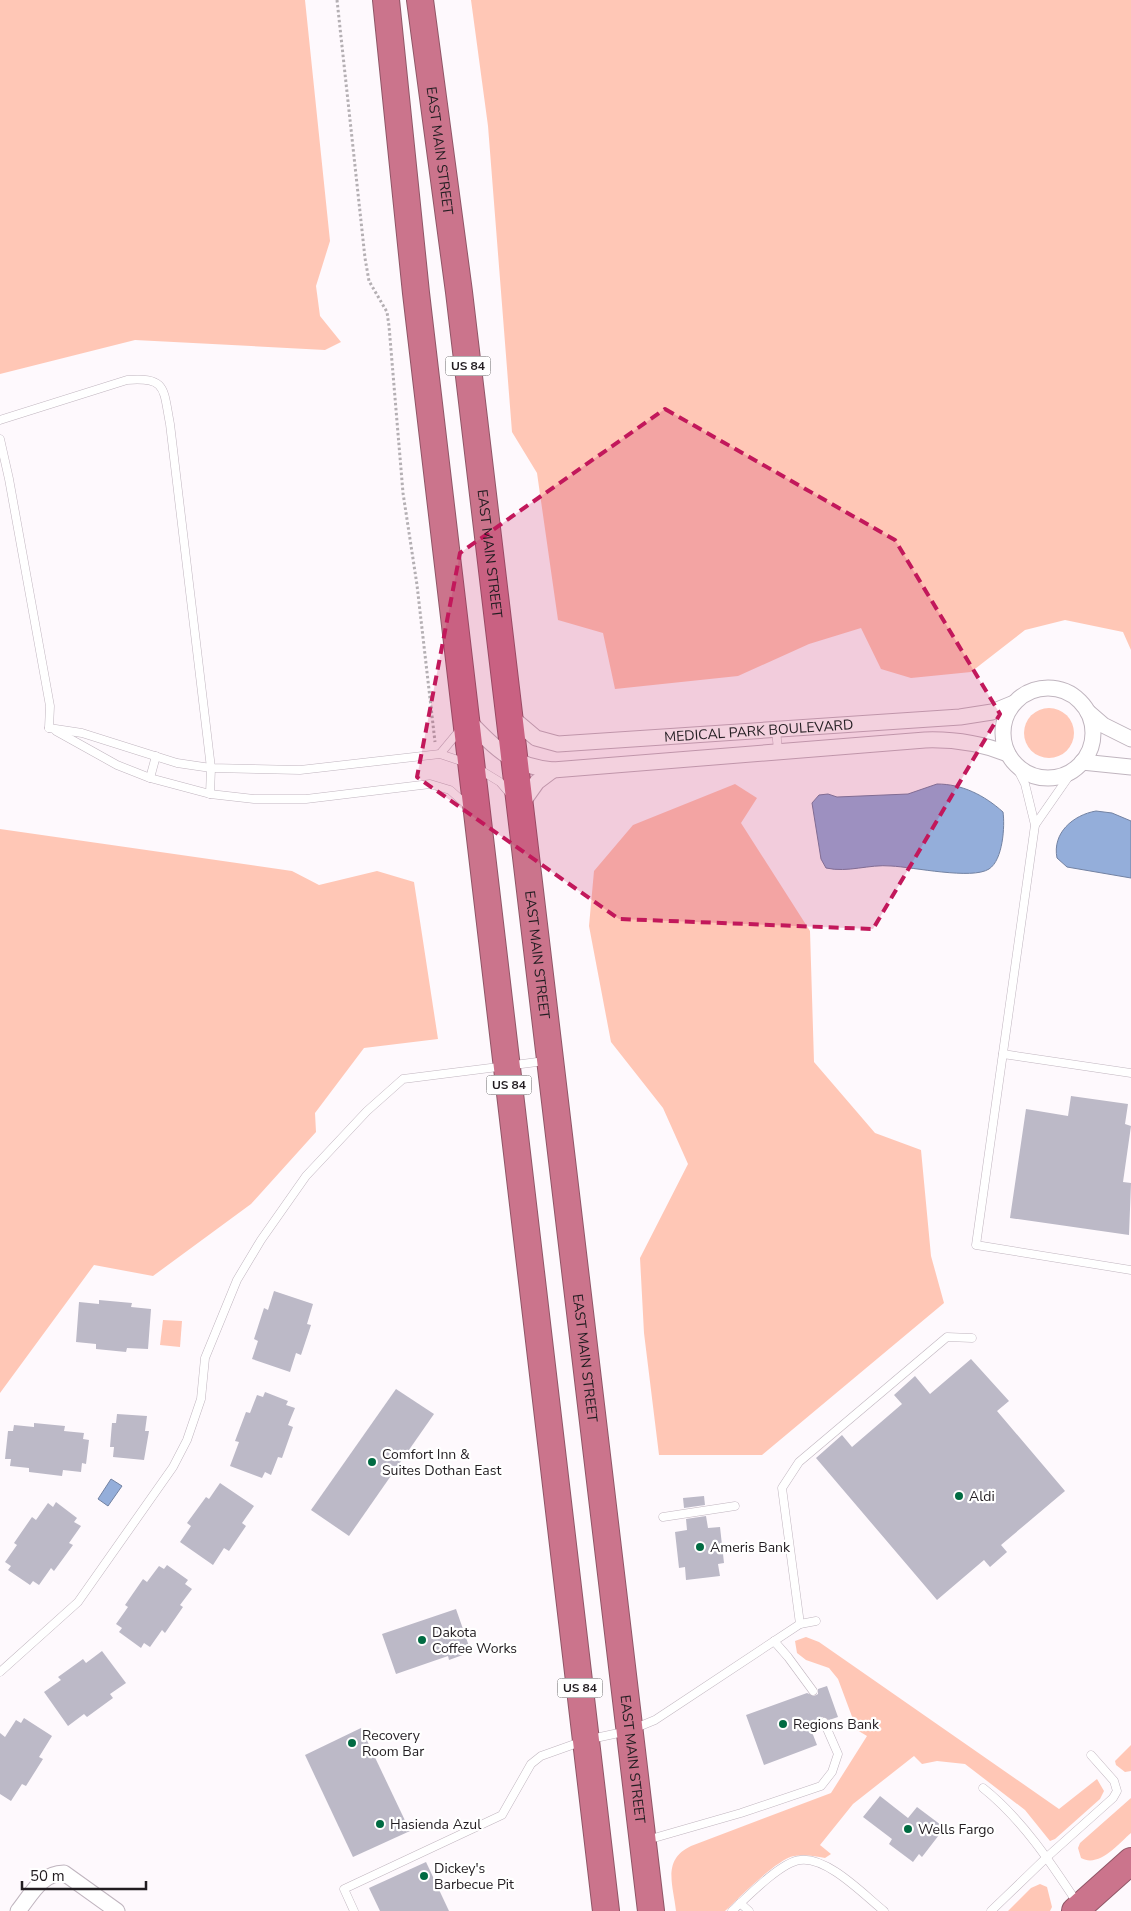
<svg xmlns="http://www.w3.org/2000/svg" width="1131" height="1911" viewBox="0 0 1131 1911" font-family="'Nunito Sans',sans-serif">
<style>
.green{fill:#ffc7b6}
.water{fill:#94aeda;stroke:#7282a2}
.building{fill:#bcb9c7}
.lines{fill:none;stroke-linecap:round;stroke-linejoin:round}
.lane-casing{stroke:#c0b5bf;stroke-width:9}
.street-casing{stroke:#c0b5bf;stroke-width:17}
.highway-casing{stroke:#905667;stroke-width:28}
.path{stroke:#b4afb3;stroke-width:3;stroke-dasharray:2.5 2.5;stroke-linecap:butt}
.lane{stroke:#fff;stroke-width:8}
.street{stroke:#fff;stroke-width:15}
.highway{stroke:#cb748c;stroke-width:26}
.marked{fill:#c2185b;fill-opacity:0.2;stroke:#c2185b;stroke-width:4;stroke-dasharray:10 6;stroke-linejoin:round}
.poi-dot{fill:#006b42;stroke:#fff;stroke-width:2}
.labels{text-anchor:middle;dominant-baseline:central;stroke-width:4.5;stroke-linejoin:round;paint-order:stroke}
.shield{fill:#fff;stroke:#646164;stroke-width:1}
.shield-label{font-size:12px;font-weight:bold;fill:#221d21}
.street-label{font-size:14px;fill:#221d21;stroke:#fff}
.poi-label{font-size:14px;fill:#221d21;stroke:#fff;text-anchor:start}
</style>
<rect width="100%" height="100%" fill="#fef9fd"/>
<g class="green">
<polygon points="0,0 305,0 330,241 316,286 320,316 341,342 325,350 135,340 0,374"/>
<polygon points="471,0 1131,0 1131,650 1123,632 1065,620 1025,630 971,672 911,678 881,669 861,628 809,644 738,676 615,689 603,633 558,620 537,473 512,432 488,126"/>
<circle cx="1049" cy="733" r="25"/>
<polygon points="735,784 757,798 741,823 810,931 814,1062 875,1133 921,1150 931,1256 944,1303 762,1455 659,1455 644,1333 640,1258 688,1164 663,1108 611,1042 589,926 594,871 633,825"/>
<polygon points="0,829 292,871 319,885 377,871 414,882 438,1039 364,1048 315,1113 316,1132 251,1204 153,1276 94,1265 0,1393"/>
<polygon points="163,1320 182,1321 180,1347 160,1345"/>
<path d="M 806,1637 L 819,1642 L 1059,1809 L 1097,1779 L 1104,1791 L 1100,1799 L 1055,1839 L 1050,1841 L 1025,1810 L 965,1764 L 937,1761 L 922,1764 L 914,1756 L 853,1804 L 820,1845 L 831,1854 L 825,1858 C 815,1856 805,1854 794,1856 C 777,1859 739,1898 725,1911 L 676,1911 C 673,1884 662,1860 691,1846 L 831,1793 L 867,1736 L 857,1730 L 838,1679 L 829,1668 L 806,1660 L 797,1653 L 795,1641 Z"/>
<polygon points="1131,1745 1131,1771 1125,1772 1116,1765 1115,1761"/>
<path d="M 1131,1798 L 1131,1833 C 1118,1844 1099,1868 1081,1858 L 1078,1848 L 1080,1843 Z"/>
<polygon points="1040,1884 1047,1887 1052,1907 1050,1911 1008,1911 1031,1888"/>
</g>
<g class="water">
<path d="M 937,784 C 962,784 984,795 1003,812 C 1005,826 1003,860 989,869 C 972,880 913,867 891,866 C 869,864 848,873 826,868 L 821,859 L 812,803 L 819,795 L 828,794 L 837,797 L 908,794 Z"/>
<path d="M 1096,811 L 1112,813 L 1131,821 L 1131,878 L 1067,867 L 1057,858 C 1052,833 1073,815 1096,811 Z"/>
<polygon points="111,1479 122,1486 108,1506 98,1499"/>
</g>
<g class="building">
<polygon points="1071,1096 1128,1104 1125,1124 1131,1126 1123,1182 1131,1183 1129,1235 1010,1218 1026,1109 1068,1116"/>
<polygon points="274,1291 313,1304 307,1324 311,1325 301,1355 296,1353 290,1372 252,1359 258,1341 254,1339 264,1308 268,1310"/>
<polygon points="99,1300 132,1303 131,1307 151,1309 148,1349 127,1348 126,1352 96,1349 96,1344 76,1342 79,1302 99,1304"/>
<polygon points="971,1359 1009,1401 997,1411 1065,1491 1001,1545 1007,1552 990,1567 984,1560 937,1600 816,1458 842,1435 852,1447 902,1404 894,1395 915,1376 930,1394"/>
<polygon points="396,1389 434,1414 349,1536 311,1510"/>
<polygon points="265,1392 288,1401 286,1405 295,1408 288,1425 293,1427 282,1458 278,1457 271,1475 265,1472 262,1478 230,1466 239,1442 235,1441 246,1412 250,1413 257,1395 263,1397"/>
<polygon points="117,1414 147,1416 145,1431 149,1431 144,1460 113,1457 114,1447 110,1447 112,1423 116,1423"/>
<polygon points="34,1423 65,1426 64,1431 84,1433 83,1439 89,1440 86,1464 82,1463 81,1472 63,1470 62,1476 29,1472 29,1468 10,1466 11,1459 5,1459 8,1431 13,1431 14,1425 34,1427"/>
<polygon points="220,1483 254,1506 242,1523 246,1526 229,1551 224,1548 213,1565 180,1542 191,1526 187,1523 206,1497 209,1499"/>
<polygon points="704,1496 705,1505 684,1508 683,1498"/>
<polygon points="56,1502 77,1518 74,1522 81,1526 69,1543 73,1545 54,1571 51,1568 39,1585 33,1581 30,1585 8,1570 11,1566 5,1562 17,1545 14,1543 32,1517 36,1520 48,1503 53,1507"/>
<polygon points="706,1516 708,1528 720,1527 724,1563 718,1564 720,1576 686,1580 685,1567 679,1568 675,1532 687,1530 686,1519"/>
<polygon points="167,1565 188,1580 185,1584 192,1589 180,1605 183,1607 165,1633 162,1630 150,1647 144,1643 141,1648 119,1632 122,1628 116,1624 128,1607 125,1605 143,1579 147,1582 159,1566 164,1569"/>
<polygon points="456,1609 471,1652 449,1660 448,1656 396,1674 382,1634"/>
<polygon points="102,1651 126,1683 110,1694 113,1698 87,1717 84,1714 68,1726 44,1692 61,1680 58,1677 83,1659 86,1663"/>
<polygon points="827,1686 838,1717 829,1720 822,1717 819,1724 810,1727 817,1745 764,1765 746,1715 807,1693 814,1696 818,1694 818,1689"/>
<polygon points="24,1718 52,1736 39,1757 43,1759 26,1786 22,1784 11,1801 0,1794 0,1733 5,1737 16,1720 21,1723"/>
<polygon points="361,1728 410,1831 353,1857 305,1755"/>
<polygon points="880,1796 908,1818 917,1807 941,1825 935,1832 939,1835 922,1857 919,1854 913,1862 889,1844 892,1839 863,1817"/>
<polygon points="426,1862 449,1911 380,1911 369,1888"/>
</g>
<g class="lines">
<defs>
<g id="lane">
<path d="M 0,420 L 127,380 C 167,377 163,388 170,424 L 211,768 L 210,794"/>
<polyline points="0,439 9,479 50,706 49,728"/>
<polyline points="49,728 82,733 177,763 211,768 300,770 440,754 467,763"/>
<polyline points="776,730 778,750"/>
<polyline points="56,731 117,765 150,778 210,794 254,799 306,799 430,784 450,790 468,806"/>
<polyline points="440,754 460,730"/>
<polyline points="1014,762 1025,784 1035,825 976,1245 1131,1270"/>
<polyline points="477,768 500,782 511,795"/>
<polyline points="150,778 156,756"/>
<polyline points="1035,825 1074,769"/>
<polyline points="1003,1054 1131,1073"/>
<polyline points="663,1517 735,1506"/>
<polyline points="800,1624 782,1488 799,1462 947,1337 972,1338"/>
<polyline points="774,1641 788,1657 813,1691"/>
<polyline points="0,1672 78,1602 173,1467 187,1440 201,1399 205,1358 237,1280 261,1240 306,1176 367,1111 403,1079 545,1061"/>
<path d="M 983,1788 C 1022,1819 1051,1863 1078,1904"/>
<polyline points="647,1840 741,1813 821,1786 832,1772 838,1754 824,1722"/>
<polyline points="740,1903 749,1911"/>
<polyline points="354,1911 344,1889 502,1815 531,1764 541,1756 586,1740 628,1731 655,1720 800,1624 816,1621"/>
<path d="M 732,1911 C 746,1898 781,1862 800,1860 C 827,1856 864,1895 884,1911"/>
<polyline points="991,1911 1047,1857 1113,1798 1117,1791 1114,1781 1091,1755"/>
</g>
<g id="street">
<circle cx="1048" cy="733" r="45"/>
<polyline points="1088,712 1103,725 1131,739"/>
<path id="s1" d="M 510,716 L 536,738 L 558,744 L 960,717 L 992,712 L 1014,703"/>
<path d="M 468,720 C 495,749 512,766 553,770 L 925,740 C 955,739 980,743 1008,754"/>
<polyline points="1082,762 1131,767"/>
<polyline points="520,806 537,782 553,770"/>
<path d="M 18,1911 C 31,1895 41,1873 64,1873 L 117,1911"/>
</g>
<g id="highway">
<polyline points="386,0 416,293 606,1911"/>
<path id="s2" d="M 420,0 L 459,292 L 651,1911"/>
<polyline points="1075,1911 1131,1861"/>
</g>
</defs>
<use href="#lane" class="lane-casing"/>
<use href="#street" class="street-casing"/>
<use href="#highway" class="highway-casing"/>
<polyline class="path" points="337,0 365,258 369,281 387,312 389,326 403,493 417,585 435,742"/>
<use href="#lane" class="lane"/>
<use href="#street" class="street"/>
<use href="#highway" class="highway"/>
</g>
<path class="marked" d="M 665,409 L 895,540 L 1000,714 L 873,929 L 619,919 L 417,777 L 460,553 Z"/>
<g class="poi-dot">
<circle cx="372" cy="1462" r="5"/>
<circle cx="959" cy="1496" r="5"/>
<circle cx="700" cy="1547" r="5"/>
<circle cx="422" cy="1640" r="5"/>
<circle cx="783" cy="1724" r="5"/>
<circle cx="352" cy="1743" r="5"/>
<circle cx="380" cy="1824" r="5"/>
<circle cx="908" cy="1829" r="5"/>
<circle cx="424" cy="1876" r="5"/>
</g>
<g class="labels">
<g class="shield">
<rect x="445.5" y="356.5" width="45" height="19" rx="4"/>
<rect x="486.5" y="1075.5" width="45" height="19" rx="4"/>
<rect x="557.5" y="1678.5" width="45" height="19" rx="4"/>
</g>
<g class="shield-label">
<text x="468" y="366">US 84</text>
<text x="509" y="1085">US 84</text>
<text x="580" y="1688">US 84</text>
</g>
<g class="street-label">
<text stroke="none"><textPath href="#s2" startOffset="152">EAST MAIN STREET</textPath></text>
<text stroke="none"><textPath href="#s2" startOffset="558">EAST MAIN STREET</textPath></text>
<text stroke="none"><textPath href="#s1" startOffset="258">MEDICAL PARK BOULEVARD</textPath></text>
<text stroke="none"><textPath href="#s2" startOffset="962">EAST MAIN STREET</textPath></text>
<text stroke="none"><textPath href="#s2" startOffset="1368">EAST MAIN STREET</textPath></text>
<text stroke="none"><textPath href="#s2" startOffset="1772">EAST MAIN STREET</textPath></text>
</g>
<g class="poi-label">
<text x="382" y="1454">Comfort Inn &amp;<tspan x="382" dy="16">Suites Dothan East</tspan></text>
<text x="969" y="1496">Aldi</text>
<text x="710" y="1547">Ameris Bank</text>
<text x="432" y="1632">Dakota<tspan x="432" dy="16">Coffee Works</tspan></text>
<text x="793" y="1724">Regions Bank</text>
<text x="362" y="1735">Recovery<tspan x="362" dy="16">Room Bar</tspan></text>
<text x="390" y="1824">Hasienda Azul</text>
<text x="918" y="1829">Wells Fargo</text>
<text x="434" y="1868">Dickey's<tspan x="434" dy="16">Barbecue Pit</tspan></text>
</g>
</g>
<path d="M22 1881v8h124v-8" fill="none" stroke="#221d21" stroke-width="2.5"/>
<text x="30" y="1881" font-size="15" fill="#221d21" stroke="#ffffff" stroke-width="4" paint-order="stroke">50 m</text>
</svg>
